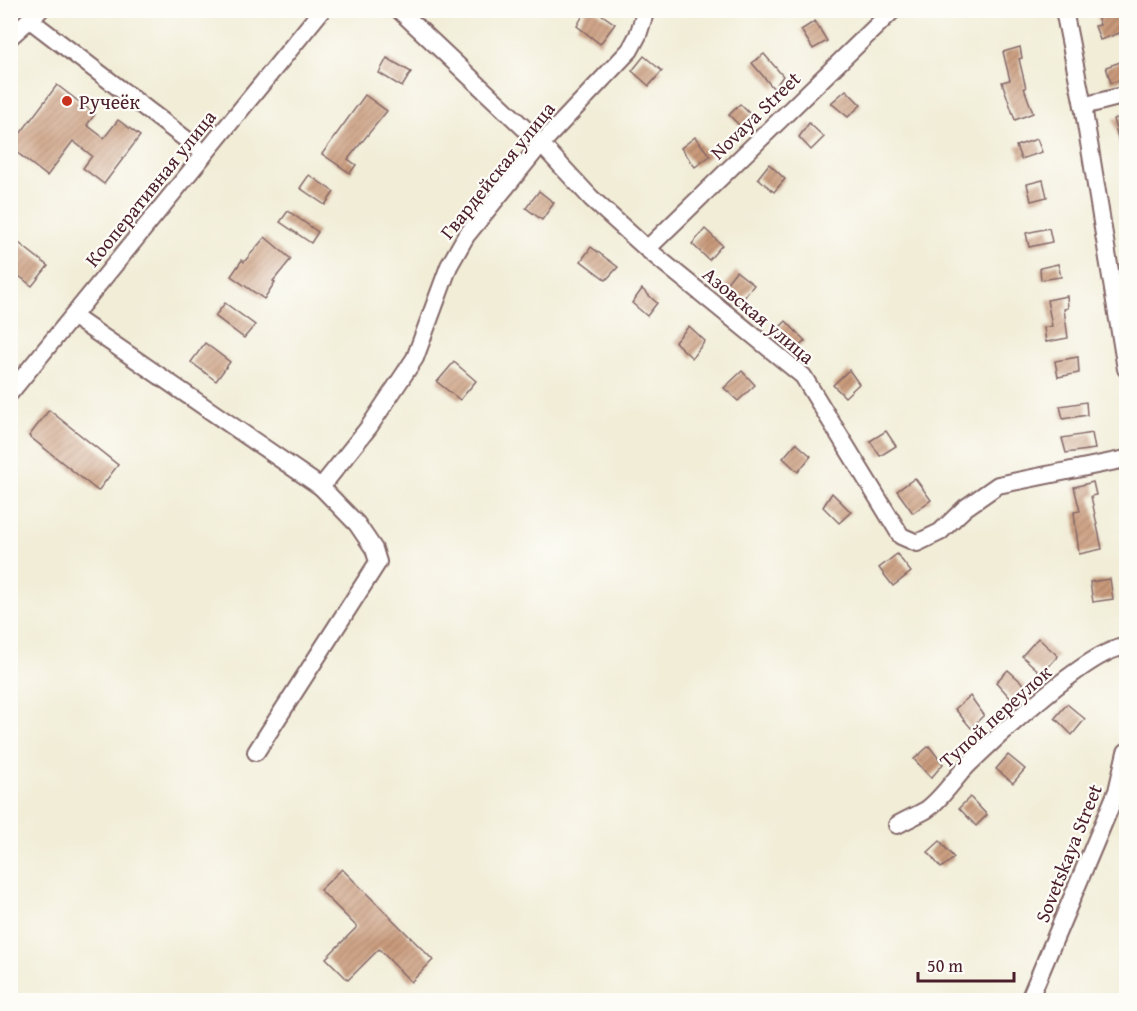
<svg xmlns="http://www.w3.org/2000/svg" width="1137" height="1011" viewBox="0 0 1137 1011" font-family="'Gentium Book Plus',serif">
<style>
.building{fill:url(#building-hatch)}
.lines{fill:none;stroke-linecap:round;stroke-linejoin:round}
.minor-casing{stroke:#846767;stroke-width:20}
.minor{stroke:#fff;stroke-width:16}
.poi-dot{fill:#c8321e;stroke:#fdfcf7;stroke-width:2}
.labels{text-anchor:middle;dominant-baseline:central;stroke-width:4.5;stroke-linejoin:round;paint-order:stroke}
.poi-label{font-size:20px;fill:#4a1f2b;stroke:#fdfcf7;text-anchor:start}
.street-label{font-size:20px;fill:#4a1f2b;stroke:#fdfcf7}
</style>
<defs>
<pattern id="building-hatch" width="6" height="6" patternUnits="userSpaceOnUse" patternTransform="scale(1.5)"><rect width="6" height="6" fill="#c99a7a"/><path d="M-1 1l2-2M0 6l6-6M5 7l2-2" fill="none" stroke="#a57d64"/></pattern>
</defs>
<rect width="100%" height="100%" fill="#fdfcf7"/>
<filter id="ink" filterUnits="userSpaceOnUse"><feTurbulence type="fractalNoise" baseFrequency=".0167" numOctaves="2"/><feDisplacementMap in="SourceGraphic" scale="12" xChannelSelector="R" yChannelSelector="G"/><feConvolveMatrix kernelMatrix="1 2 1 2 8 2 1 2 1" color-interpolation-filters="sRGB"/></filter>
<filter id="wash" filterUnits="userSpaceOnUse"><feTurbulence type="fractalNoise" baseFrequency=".008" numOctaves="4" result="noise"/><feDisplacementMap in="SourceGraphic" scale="24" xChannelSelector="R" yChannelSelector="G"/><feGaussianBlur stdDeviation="1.35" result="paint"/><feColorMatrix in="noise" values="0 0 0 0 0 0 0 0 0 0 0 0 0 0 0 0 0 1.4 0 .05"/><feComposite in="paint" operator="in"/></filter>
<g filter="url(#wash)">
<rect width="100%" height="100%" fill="#f1edd7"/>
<g id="blocks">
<g class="building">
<polygon points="586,10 595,10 615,24 600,44 577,26"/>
<polygon points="1095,10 1118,10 1125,31 1100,40 1095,26 1100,25"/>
<polygon points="815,21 827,41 813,49 801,30"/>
<polygon points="1020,47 1022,58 1019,59 1026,88 1024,88 1033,113 1015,120 1002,82 1010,80 1003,52"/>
<polygon points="764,54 783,76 774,89 752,63"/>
<polygon points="644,56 662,71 649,86 632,71"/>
<polygon points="387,58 411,72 402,87 379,73"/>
<polygon points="1126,60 1126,78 1111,83 1106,67"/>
<polygon points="57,85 95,114 87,125 104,138 118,120 140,136 104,184 83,168 92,156 73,141 47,176 10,147"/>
<polygon points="846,90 861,105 848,117 831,103"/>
<polygon points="365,95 387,111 348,159 356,165 350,173 322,154"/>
<polygon points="740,104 754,118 743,129 729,115"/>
<polygon points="1126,116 1126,156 1123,156 1113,119"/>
<polygon points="809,123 824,137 811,150 799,137"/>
<polygon points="695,137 710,156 695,167 681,148"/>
<polygon points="1037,139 1042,152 1021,159 1016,146"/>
<polygon points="769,164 785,179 774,192 758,178"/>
<polygon points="309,175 334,192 325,205 300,188"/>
<polygon points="1043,180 1047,197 1031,201 1027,184"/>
<polygon points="539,191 554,203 542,220 526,208"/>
<polygon points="288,211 318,232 311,243 280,222"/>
<polygon points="1049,228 1052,242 1029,247 1026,233"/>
<polygon points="705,229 722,245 709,260 692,244"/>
<polygon points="10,236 48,266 32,286 10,269"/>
<polygon points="265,237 291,259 273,281 275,282 264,299 231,276 242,260 244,262"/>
<polygon points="591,247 618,267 606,280 581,261"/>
<polygon points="1058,264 1061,277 1041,280 1040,268"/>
<polygon points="736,271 754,285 740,303 722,289"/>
<polygon points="642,289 657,303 647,316 632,303"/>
<polygon points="1067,296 1068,308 1064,309 1068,338 1046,342 1044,328 1052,326 1047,300"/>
<polygon points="225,303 255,325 244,338 215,316"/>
<polygon points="786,321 805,341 795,350 777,330"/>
<polygon points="689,326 705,341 692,358 675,342"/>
<polygon points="205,343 230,362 216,381 191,362"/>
<polygon points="1078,357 1079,373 1058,377 1055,361"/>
<polygon points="454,362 476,381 460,400 437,382"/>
<polygon points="849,370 859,384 845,397 833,385"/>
<polygon points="742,371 755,385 738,401 724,388"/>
<polygon points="1086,402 1087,415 1063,419 1060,406"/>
<polygon points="49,410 118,465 98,491 29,436"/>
<polygon points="886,431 896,446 880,456 870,441"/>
<polygon points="1092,433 1095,449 1066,453 1062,438"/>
<polygon points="796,443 811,456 798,472 783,458"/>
<polygon points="915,478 931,500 913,513 897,491"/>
<polygon points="1093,482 1096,495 1091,496 1102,549 1079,554 1074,512 1080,511 1074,487"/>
<polygon points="832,493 851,512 839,523 823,507"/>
<polygon points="897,554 911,572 893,586 879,568"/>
<polygon points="1110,579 1113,599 1093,602 1090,582"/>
<polygon points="1038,638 1058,656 1042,674 1022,656"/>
<polygon points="1008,670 1027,687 1013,701 996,682"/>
<polygon points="970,696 984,715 971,728 955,709"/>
<polygon points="1067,704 1085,719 1072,735 1055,718"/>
<polygon points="929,746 943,764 931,778 914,759"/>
<polygon points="1008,755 1025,769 1013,783 996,769"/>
<polygon points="970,797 987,815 976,826 959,808"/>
<polygon points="940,841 954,858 941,868 928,852"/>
<polygon points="342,869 433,960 411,982 379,949 348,980 326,958 357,927 320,890"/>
</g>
</g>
</g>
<g filter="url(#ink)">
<use href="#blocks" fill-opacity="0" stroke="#846767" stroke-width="1.5"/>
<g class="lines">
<defs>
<g id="minor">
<polyline points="399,10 541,144 591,198 647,249 803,376 901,536 917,543 940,532 965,508 998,485 1126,459"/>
<polyline points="1064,10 1083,106 1126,369"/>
<polyline points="30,20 204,153"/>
<polyline points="10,37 40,10"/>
<polyline points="1083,106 1126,95"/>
<polyline points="647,249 893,10"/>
<polyline points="74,317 321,487 357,524 374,549 378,562 256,752"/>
<polyline points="10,393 322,10"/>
<polyline points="321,487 369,427 415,358 449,266 466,236 541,144 630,50 638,35 646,10"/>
<path d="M 897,825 C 906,820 917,815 926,810 C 943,798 955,777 970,763 C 997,737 1092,647 1126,647"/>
<polyline points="1029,1000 1117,791 1126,752"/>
</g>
</defs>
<use href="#minor" class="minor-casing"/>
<use href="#minor" class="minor"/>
</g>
</g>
<circle class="poi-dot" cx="67" cy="101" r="6"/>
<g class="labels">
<g class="poi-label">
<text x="79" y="101">Ручеёк</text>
</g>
<g class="street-label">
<text transform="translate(755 115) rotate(-44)">Novaya Street</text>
<text transform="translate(497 170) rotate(-51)">Гвардейская улица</text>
<text transform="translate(150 188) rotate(-51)">Кооперативная улица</text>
<text transform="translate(759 315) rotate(40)">Азовская улица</text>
<text transform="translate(995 716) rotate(-42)">Тупой переулок</text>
<text transform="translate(1068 853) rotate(-68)">Sovetskaya Street</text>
</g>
</g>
<rect width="1137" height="1011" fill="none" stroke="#fdfcf7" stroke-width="36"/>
<path d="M918 972v9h96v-9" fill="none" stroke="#4a1f2b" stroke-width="3"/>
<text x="927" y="972" font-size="18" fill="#4a1f2b" stroke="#fdfcf7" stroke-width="4.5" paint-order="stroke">50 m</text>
</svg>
